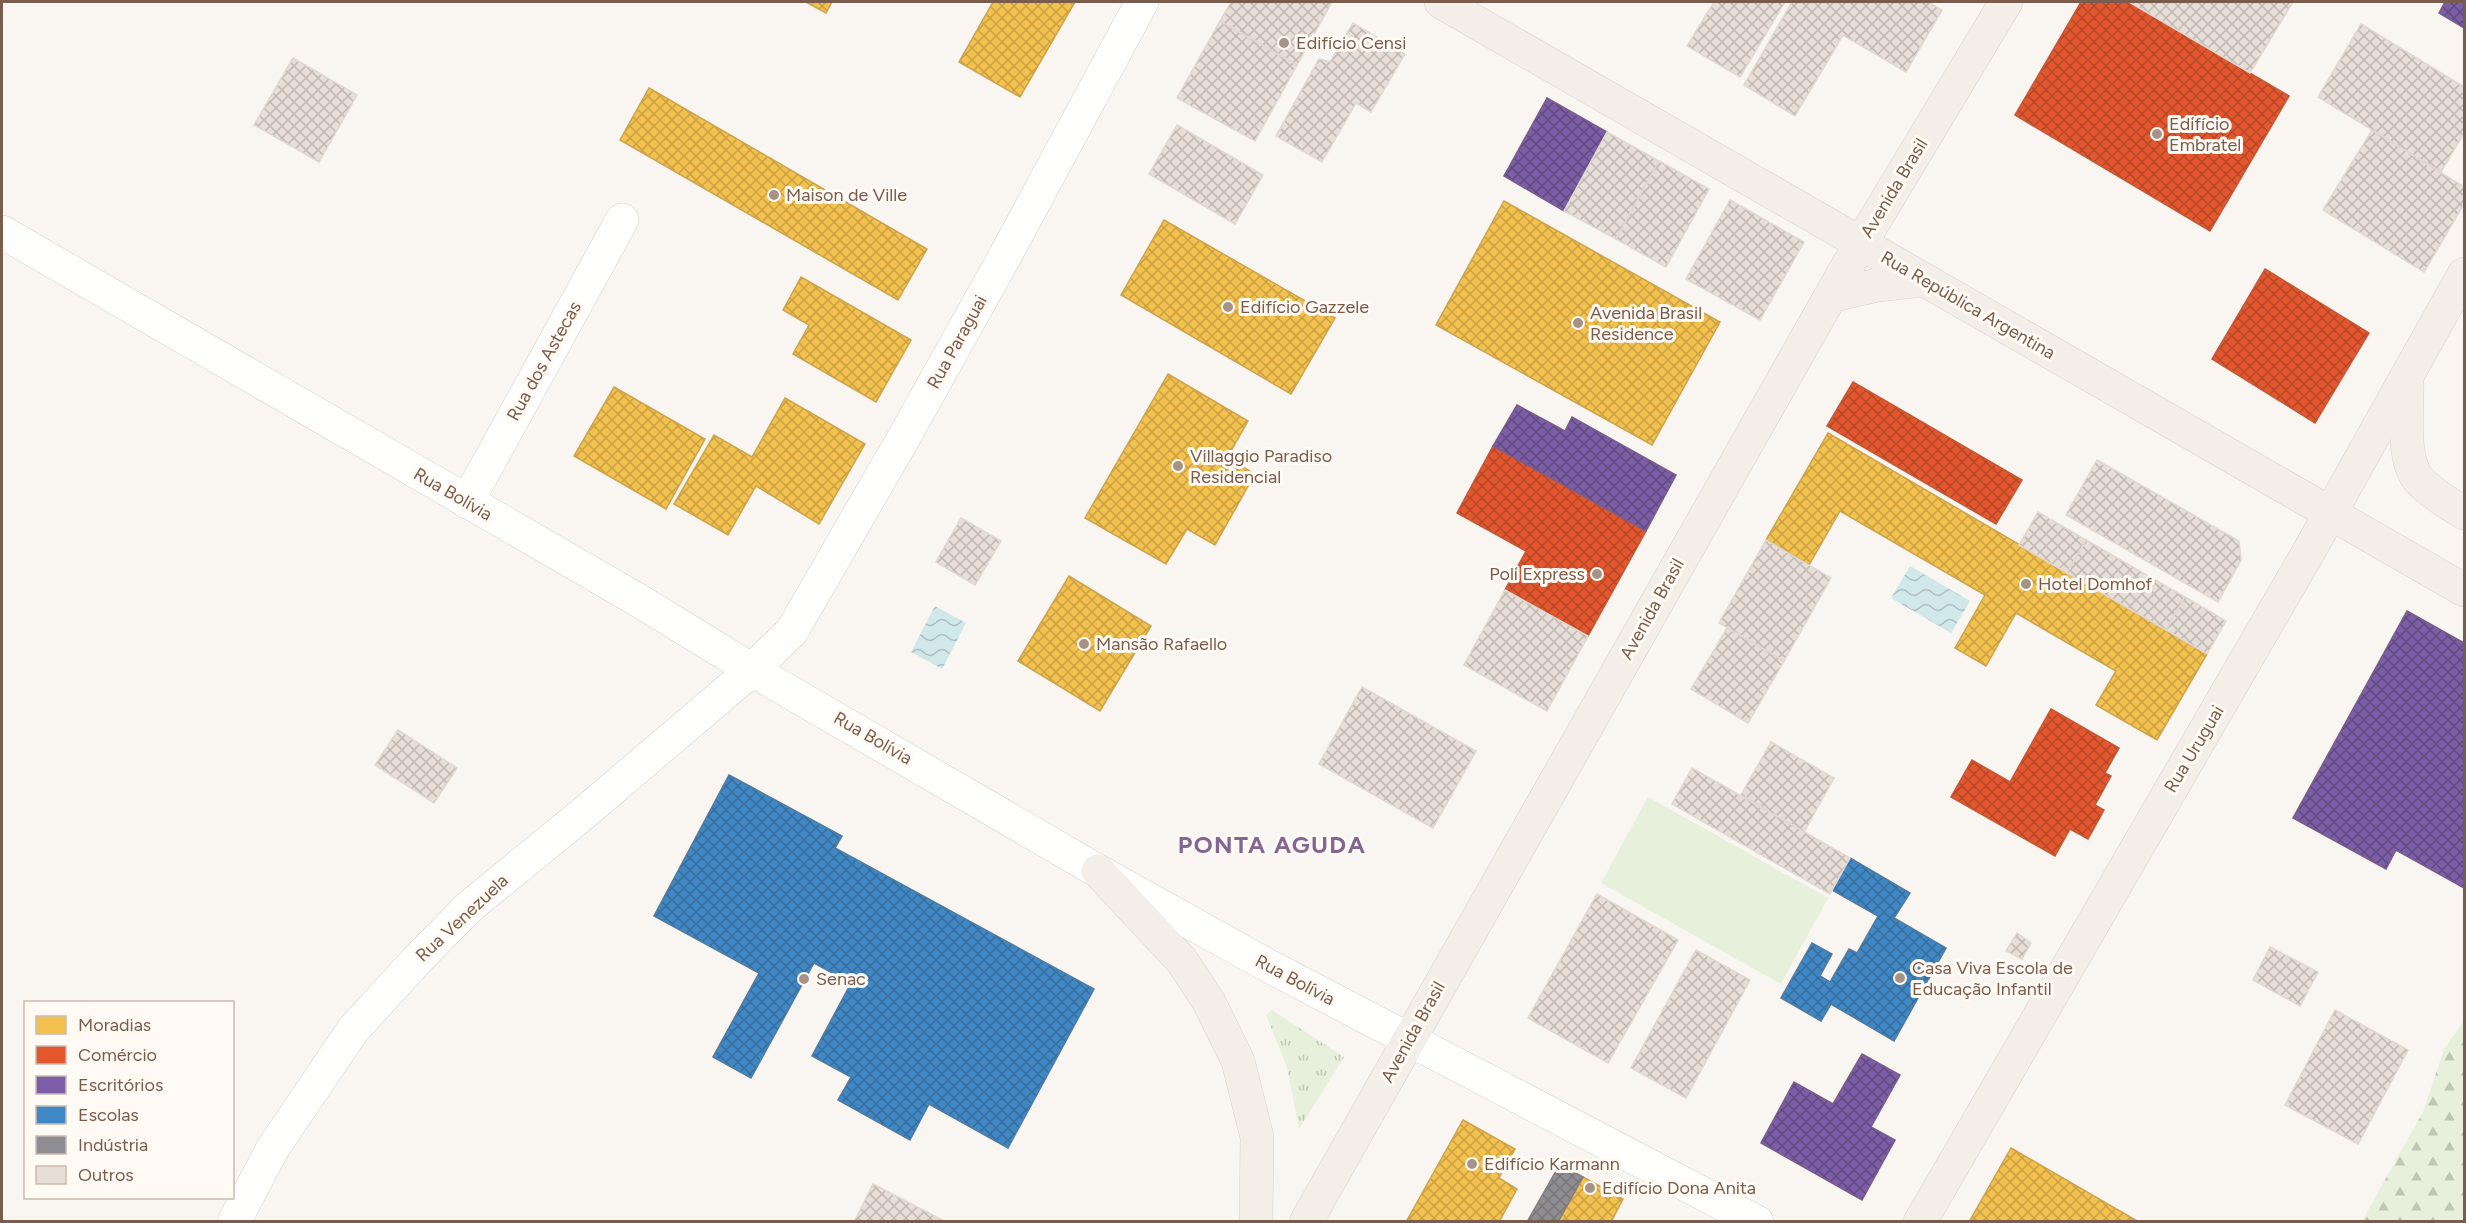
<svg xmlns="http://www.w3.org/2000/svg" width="2466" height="1223" viewBox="0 0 2466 1223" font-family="Figtree,sans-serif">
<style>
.grass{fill:url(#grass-tufts)}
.forest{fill:url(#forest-firs)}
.garden{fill:#e7f0db}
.water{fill:url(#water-waves)}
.homes{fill:url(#homes-cross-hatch);stroke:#cea34e;stroke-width:1.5}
.shops{fill:url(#shops-cross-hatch);stroke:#c45837;stroke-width:1.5}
.offices{fill:url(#offices-cross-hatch);stroke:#7b5d8c;stroke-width:1.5}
.schools{fill:url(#schools-cross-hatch);stroke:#517ba1;stroke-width:1.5}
.industry{fill:url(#industry-cross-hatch);stroke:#877e7d;stroke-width:1.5}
.building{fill:url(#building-cross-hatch);stroke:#e2d8d2;stroke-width:1.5}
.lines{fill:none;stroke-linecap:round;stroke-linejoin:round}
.minor-casing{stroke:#d7d1cb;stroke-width:34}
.tertiary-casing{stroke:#d7d1cb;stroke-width:34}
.primary-casing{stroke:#dad1cc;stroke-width:34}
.minor{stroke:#fefefd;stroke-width:33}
.tertiary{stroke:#fefefd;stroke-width:33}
.primary{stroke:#f3eee8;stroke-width:33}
.poi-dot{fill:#a69286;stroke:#fffaf3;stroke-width:2}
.labels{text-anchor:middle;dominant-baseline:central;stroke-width:6;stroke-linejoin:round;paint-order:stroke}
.poi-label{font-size:18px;fill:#7a5c4d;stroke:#fffaf3;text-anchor:start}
.street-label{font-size:18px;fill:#7a5c4d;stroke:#fffaf3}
.district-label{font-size:24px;font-weight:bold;letter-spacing:1.5px;fill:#846695;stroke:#fffaf3}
</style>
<defs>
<pattern id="grass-tufts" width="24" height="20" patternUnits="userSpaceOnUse" patternTransform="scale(1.5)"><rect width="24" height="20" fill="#e7f0db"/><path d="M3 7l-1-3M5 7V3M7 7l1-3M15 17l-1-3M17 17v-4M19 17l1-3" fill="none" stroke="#c0c6b4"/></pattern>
<pattern id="forest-firs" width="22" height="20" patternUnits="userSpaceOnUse" patternTransform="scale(1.5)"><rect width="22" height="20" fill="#e7f0db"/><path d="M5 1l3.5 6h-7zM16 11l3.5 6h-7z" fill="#c0c6b4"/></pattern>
<pattern id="water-waves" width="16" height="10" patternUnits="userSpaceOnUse" patternTransform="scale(1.5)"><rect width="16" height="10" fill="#d0e8ea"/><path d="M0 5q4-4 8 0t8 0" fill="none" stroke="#aebfc0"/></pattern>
<pattern id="homes-cross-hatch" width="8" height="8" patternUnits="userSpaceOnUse" patternTransform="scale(1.5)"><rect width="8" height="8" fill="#f2c14e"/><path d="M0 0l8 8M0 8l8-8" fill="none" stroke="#c9a043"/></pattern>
<pattern id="shops-cross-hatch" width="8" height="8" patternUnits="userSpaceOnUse" patternTransform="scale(1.5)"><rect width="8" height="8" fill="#e4572e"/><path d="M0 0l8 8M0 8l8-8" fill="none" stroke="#b44828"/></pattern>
<pattern id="offices-cross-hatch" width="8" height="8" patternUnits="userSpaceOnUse" patternTransform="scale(1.5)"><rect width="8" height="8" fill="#7b5ea7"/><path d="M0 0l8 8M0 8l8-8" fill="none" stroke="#614a7c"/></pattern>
<pattern id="schools-cross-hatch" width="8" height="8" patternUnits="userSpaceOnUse" patternTransform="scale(1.5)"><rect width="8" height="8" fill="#3f88c5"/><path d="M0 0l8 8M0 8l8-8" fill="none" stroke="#386d9a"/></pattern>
<pattern id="industry-cross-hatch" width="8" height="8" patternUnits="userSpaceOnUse" patternTransform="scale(1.5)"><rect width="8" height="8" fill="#8d8d92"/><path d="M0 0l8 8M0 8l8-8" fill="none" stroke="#787679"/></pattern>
<pattern id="building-cross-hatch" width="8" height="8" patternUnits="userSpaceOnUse" patternTransform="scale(1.5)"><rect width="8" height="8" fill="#e6ded7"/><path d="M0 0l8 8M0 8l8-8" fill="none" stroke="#bfb7b1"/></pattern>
</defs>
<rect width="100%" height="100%" fill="#f9f5f0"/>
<polygon class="grass" points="1272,1010 1344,1057 1299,1129 1287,1067 1266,1015"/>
<polygon class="forest" points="2464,1021 2464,1221 2362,1221 2423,1112 2444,1049"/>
<polygon class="garden" points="1648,797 1828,898 1781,984 1601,883"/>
<g class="water">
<polygon points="1910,566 1970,601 1951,633 1891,598"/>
<polygon points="935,606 966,623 942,669 911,652"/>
</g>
<g class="homes">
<polygon points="806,2 832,2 826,13"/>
<polygon points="993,2 1075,2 1020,97 959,62"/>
<polygon points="649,88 927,249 898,300 620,140"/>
<polygon points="1504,201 1720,322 1652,445 1436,325"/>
<polygon points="1164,220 1335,318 1291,394 1121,295"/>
<polygon points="801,277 911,340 876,402 793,354 809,325 783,310"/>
<polygon points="1168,374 1248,421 1227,458 1255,474 1215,545 1187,529 1166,564 1085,518"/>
<polygon points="614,387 705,439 666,509 574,456"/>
<polygon points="785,398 865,444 819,524 756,486 728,535 674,504 714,435 752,457"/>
<polygon points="1828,433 2207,654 2157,740 2096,705 2116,671 2016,613 1986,666 1955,648 1985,595 1840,511 1809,565 1766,540"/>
<polygon points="1069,576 1151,626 1100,711 1018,661"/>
<polygon points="1463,1120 1515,1149 1499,1178 1517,1189 1499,1222 1406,1222"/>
<polygon points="2011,1148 2139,1222 1969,1222"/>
<polygon points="1583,1177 1623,1199 1611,1222 1558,1222"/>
</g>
<g class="shops">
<polygon points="2081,2 2129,2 2289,96 2210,231 2015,115"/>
<polygon points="2265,269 2369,333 2315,423 2212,359"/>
<polygon points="1853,382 2022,480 1996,524 1827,426"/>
<polygon points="1493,446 1646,531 1588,636 1505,590 1526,551 1457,513"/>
<polygon points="2051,709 2119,748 2105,773 2111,776 2095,805 2104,810 2088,839 2070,829 2055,856 1951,797 1972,760 2010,782"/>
</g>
<g class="offices">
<polygon points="2445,2 2464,2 2464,28 2439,13"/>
<polygon points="1547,98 1607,132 1564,211 1504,176"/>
<polygon points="1517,405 1565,431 1572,417 1676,475 1646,531 1493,446"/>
<polygon points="2407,611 2464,643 2464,888 2396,850 2386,869 2293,818"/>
<polygon points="1862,1054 1900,1075 1871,1127 1895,1140 1862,1200 1761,1143 1794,1082 1833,1104"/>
</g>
<g class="schools">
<polygon points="729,775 842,836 835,848 1094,989 1008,1148 929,1104 910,1140 838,1100 851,1077 812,1056 851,983 814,963 751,1078 713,1057 759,973 654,916"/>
<polygon points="1850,858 1910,893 1894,918 1946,948 1894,1041 1831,1004 1821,1021 1781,998 1812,943 1832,954 1820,976 1830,982 1849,949 1857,953 1878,916 1832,890"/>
</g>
<polygon class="industry" points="1560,1164 1583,1177 1558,1222 1527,1222"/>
<g class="building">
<polygon points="1231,2 1332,2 1297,65 1220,21"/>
<polygon points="1714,2 1785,2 1740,77 1687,46"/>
<polygon points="1792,2 1928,2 1942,10 1906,72 1843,35 1795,116 1744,85"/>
<polygon points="2129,2 2293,2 2250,73"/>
<polygon points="1220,21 1297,65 1255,141 1177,98"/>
<polygon points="1353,23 1405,54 1371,112 1356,103 1322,162 1276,136 1319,59 1330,62"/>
<polygon points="2361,24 2464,87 2464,133 2441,172 2318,97"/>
<polygon points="293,58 357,95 319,162 254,125"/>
<polygon points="1177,125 1263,175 1235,224 1149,174"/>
<polygon points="2372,130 2464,187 2464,204 2424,272 2323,210"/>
<polygon points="1607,132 1659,161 1616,239 1564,211"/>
<polygon points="1659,161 1709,189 1666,267 1616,239"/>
<polygon points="1730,200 1804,242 1760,320 1686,279"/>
<polygon points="2097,460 2239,541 2241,560 2218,602 2066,515"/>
<polygon points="2038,512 2086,540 2067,573 2019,545"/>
<polygon points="961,518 1001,541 975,585 936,562"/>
<polygon points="1766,540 1831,578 1784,661 1719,623"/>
<polygon points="2086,540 2185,597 2166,630 2067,573"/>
<polygon points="1505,590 1588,636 1547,711 1464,665"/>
<polygon points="2185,597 2226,621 2207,654 2166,630"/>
<polygon points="1727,628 1784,661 1748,723 1691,689"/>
<polygon points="1362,687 1476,751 1433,828 1319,764"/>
<polygon points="398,730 457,768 434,803 375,765"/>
<polygon points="1771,742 1834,778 1804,832 1741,795"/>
<polygon points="1692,768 1850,858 1830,894 1672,804"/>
<polygon points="1597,894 1678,940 1608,1063 1528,1018"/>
<polygon points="2017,933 2031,943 2022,959 2006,951"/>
<polygon points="2270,947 2318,972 2300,1006 2253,980"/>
<polygon points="1696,950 1750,980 1686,1098 1631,1068"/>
<polygon points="2335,1010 2408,1050 2358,1144 2285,1105"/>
<polygon points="873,1184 946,1222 854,1222"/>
</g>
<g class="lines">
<defs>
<g id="minor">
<polyline points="467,502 622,220"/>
<polyline points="234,1222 273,1148 353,1030 416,961 469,907 584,813 752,670"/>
</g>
<g id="tertiary">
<polyline points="2,232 638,600 752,670 1098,871 1265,964 1757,1222"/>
<polyline points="752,670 792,631 907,432 1005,256 1142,2"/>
</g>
<g id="primary">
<polyline points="1441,2 2464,590"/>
<polyline points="1831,296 1877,285 1923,280"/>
<path d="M 2407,383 C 2408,409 2401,459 2419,480 C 2431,493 2449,504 2464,513"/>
<polyline points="1098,871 1182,961 1209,1002 1238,1061 1257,1137 1256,1222"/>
<polyline points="1306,1222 1852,258 2006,2"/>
<polyline points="1920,1222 2308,553 2464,274"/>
</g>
</defs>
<use href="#minor" class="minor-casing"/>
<use href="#tertiary" class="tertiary-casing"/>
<use href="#primary" class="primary-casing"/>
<use href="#minor" class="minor"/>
<use href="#tertiary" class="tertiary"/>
<use href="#primary" class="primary"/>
</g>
<g class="poi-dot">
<circle cx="1284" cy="43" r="6"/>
<circle cx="2157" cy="134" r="6"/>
<circle cx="774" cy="195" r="6"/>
<circle cx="1228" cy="307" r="6"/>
<circle cx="1578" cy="323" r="6"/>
<circle cx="1178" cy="466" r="6"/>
<circle cx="1597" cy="574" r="6"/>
<circle cx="2026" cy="584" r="6"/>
<circle cx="1084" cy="644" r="6"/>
<circle cx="1900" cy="978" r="6"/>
<circle cx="804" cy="979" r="6"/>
<circle cx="1472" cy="1164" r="6"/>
<circle cx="1590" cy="1188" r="6"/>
</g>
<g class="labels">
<g class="poi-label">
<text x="1296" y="43">Edifício Censi</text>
<text x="2169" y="124">Edifício<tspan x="2169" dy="21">Embratel</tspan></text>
<text x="786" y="195">Maison de Ville</text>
<text x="1240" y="307">Edifício Gazzele</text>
<text x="1590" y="313">Avenida Brasil<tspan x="1590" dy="21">Residence</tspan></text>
<text x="1190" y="456">Villaggio Paradiso<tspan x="1190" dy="21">Residencial</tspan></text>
<text x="1585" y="574" text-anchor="end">Poli Express</text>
<text x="2038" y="584">Hotel Domhof</text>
<text x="1096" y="644">Mansão Rafaello</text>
<text x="1912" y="968">Casa Viva Escola de<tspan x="1912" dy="21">Educação Infantil</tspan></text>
<text x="816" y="979">Senac</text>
<text x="1484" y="1164">Edifício Karmann</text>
<text x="1602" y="1188">Edifício Dona Anita</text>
</g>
<g class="street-label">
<text transform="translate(1894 188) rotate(-59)">Avenida Brasil</text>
<text transform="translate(1968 305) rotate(30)">Rua República Argentina</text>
<text transform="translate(957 342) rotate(-61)">Rua Paraguai</text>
<text transform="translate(544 361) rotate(-61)">Rua dos Astecas</text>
<text transform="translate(453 494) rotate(30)">Rua Bolívia</text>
<text transform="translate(1652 609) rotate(-61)">Avenida Brasil</text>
<text transform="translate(873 738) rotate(30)">Rua Bolívia</text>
<text transform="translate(2194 749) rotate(-59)">Rua Uruguai</text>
<text transform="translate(462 918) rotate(-43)">Rua Venezuela</text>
<text transform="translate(1295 980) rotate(28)">Rua Bolívia</text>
<text transform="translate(1413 1032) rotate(-61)">Avenida Brasil</text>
</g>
<g class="district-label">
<text x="1272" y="844">PONTA AGUDA</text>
</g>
</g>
<rect width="2466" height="1223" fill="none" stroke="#7a5c4d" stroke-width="6"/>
<rect x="24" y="1001" width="210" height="198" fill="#fffaf3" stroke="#cabbb1" stroke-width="1.5"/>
<rect x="36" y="1016" width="30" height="18" fill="#f2c14e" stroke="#cabbb1" stroke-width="1.5"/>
<text x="78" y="1031" font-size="18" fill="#7a5c4d">Moradias</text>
<rect x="36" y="1046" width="30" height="18" fill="#e4572e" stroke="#cabbb1" stroke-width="1.5"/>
<text x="78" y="1061" font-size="18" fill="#7a5c4d">Comércio</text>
<rect x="36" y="1076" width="30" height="18" fill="#7b5ea7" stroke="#cabbb1" stroke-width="1.5"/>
<text x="78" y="1091" font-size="18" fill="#7a5c4d">Escritórios</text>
<rect x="36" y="1106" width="30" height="18" fill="#3f88c5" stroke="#cabbb1" stroke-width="1.5"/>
<text x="78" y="1121" font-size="18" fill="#7a5c4d">Escolas</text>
<rect x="36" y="1136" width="30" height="18" fill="#8d8d92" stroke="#cabbb1" stroke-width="1.5"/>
<text x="78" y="1151" font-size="18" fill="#7a5c4d">Indústria</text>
<rect x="36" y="1166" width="30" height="18" fill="#e6ded7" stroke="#cabbb1" stroke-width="1.5"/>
<text x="78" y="1181" font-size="18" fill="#7a5c4d">Outros</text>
</svg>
